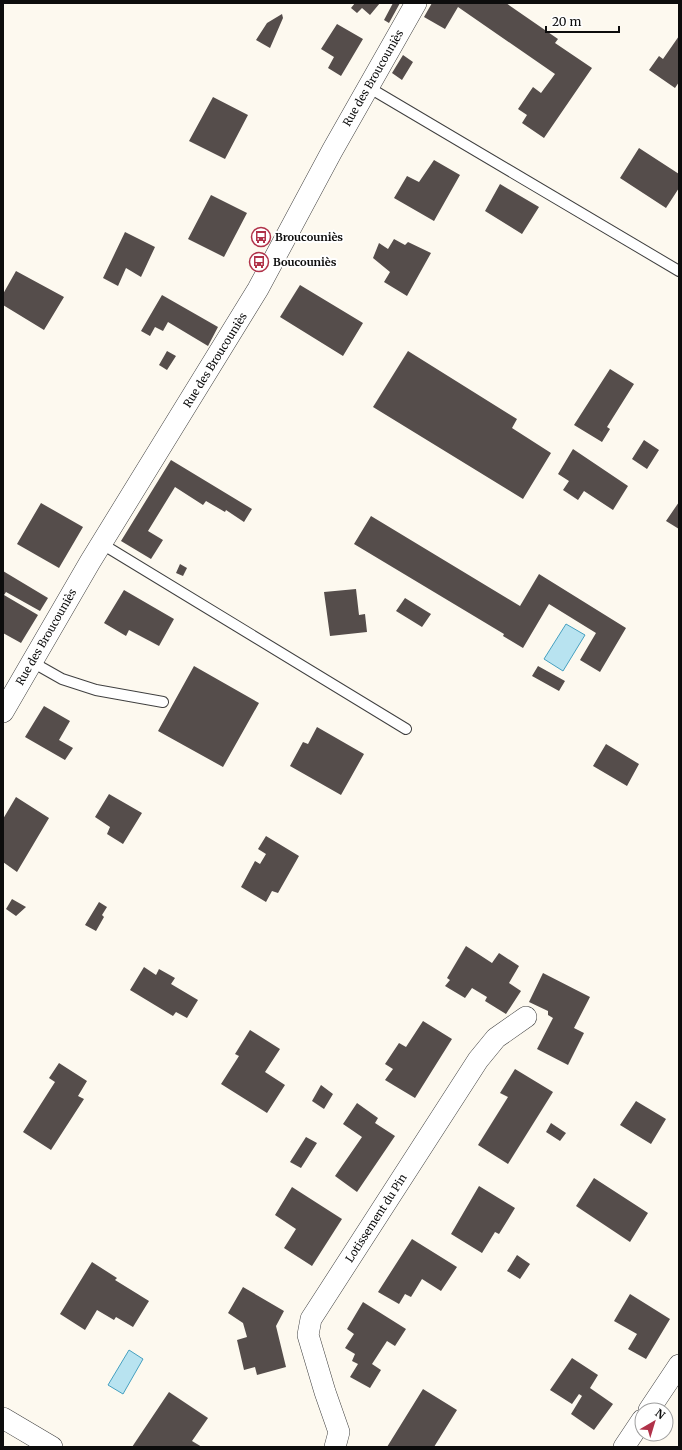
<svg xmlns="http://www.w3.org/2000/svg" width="682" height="1450" viewBox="0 0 682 1450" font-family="Merriweather,serif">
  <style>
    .water { fill: #b8e3f0; stroke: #46a0c0 }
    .building { fill: #554d4b }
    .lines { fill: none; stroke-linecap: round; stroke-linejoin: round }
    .service-casing { stroke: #404040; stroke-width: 12 }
    .minor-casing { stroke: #404040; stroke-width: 22 }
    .service { stroke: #fff; stroke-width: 10 }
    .minor { stroke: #fff; stroke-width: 21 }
    .labels { text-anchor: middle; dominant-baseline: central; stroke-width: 4; stroke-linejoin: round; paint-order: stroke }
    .street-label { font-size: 11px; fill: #0d0d0d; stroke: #fff }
    .poi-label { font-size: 11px; font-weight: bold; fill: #0d0d0d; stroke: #fff; text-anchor: start }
  </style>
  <rect width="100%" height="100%" fill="#fdf9ef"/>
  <!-- water -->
  <path class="water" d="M566,624L585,635L563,671L544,659Z
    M129,1350L143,1359L123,1394L108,1385Z"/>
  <!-- building -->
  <path class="building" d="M355,3H380L370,15L362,8L357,13L351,8Z
    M393,3H400L389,23L384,20Z
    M432,3H506L558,39L555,43L592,68L544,138L522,123L527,115L518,109L533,87L541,93L555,74L458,7L445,29L424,17Z
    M282,14L283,18L270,48L256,40L267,23Z
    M337,24L363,39L341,76L328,68L334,57L321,49Z
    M679,36V82L675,88L649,70L659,56L663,59Z
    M403,55L413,62L402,80L392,73Z
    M213,97L248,115L225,159L189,141Z
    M639,148L679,174V188L666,208L620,178Z
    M434,160L460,175L434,221L394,198L407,176L419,182Z
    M500,184L539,207L522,234L485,211Z
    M211,195L247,213L224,257L188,239Z
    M125,232L155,247L141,277L126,268L118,286L103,278Z
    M394,239L405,245L408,242L431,253L407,296L384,282L390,272L373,258L379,243L388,249Z
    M16,271L64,297L44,330L3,305V294Z
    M300,285L363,323L343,356L280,317Z
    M162,295L218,327L208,346L168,322L163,331L155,327L150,336L141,331Z
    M167,351L176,356L167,370L159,365Z
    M408,351L517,419L512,428L551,453L523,499L373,407Z
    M610,369L634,384L607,427L610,429L602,442L574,425Z
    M644,440L659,450L647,469L632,459Z
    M573,449L628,486L613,510L584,491L578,500L563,490L569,481L558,474Z
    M171,460L252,509L244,522L226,510L225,512L206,501L203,505L175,487L148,531L163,540L151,559L121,541Z
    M679,502V529L666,521Z
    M41,503L83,527L59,568L17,544Z
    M371,516L520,606L539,574L626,628L600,672L580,660L596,633L549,604L523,648L503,636L504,634L354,544Z
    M180,564L187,568L183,576L176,573Z
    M3,571L48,598L40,611L6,592L4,595L38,615L21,643L3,633Z
    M356,589L359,615L365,614L367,632L330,636L324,592Z
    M124,590L174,619L159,646L129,630L126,636L104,623Z
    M405,598L431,614L422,627L396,611Z
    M194,666L259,703L223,767L158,731Z
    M538,666L565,681L559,691L532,676Z
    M44,706L70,721L59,740L73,748L65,760L25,737Z
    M317,727L364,754L341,795L290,766L303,742L308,744Z
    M606,744L639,764L627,786L593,766Z
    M109,794L142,813L123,844L107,834L110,827L95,817Z
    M16,797L49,818L17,872L3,862V819Z
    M266,836L299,856L278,893L272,891L266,902L241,887L255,861L260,864L266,854L258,849Z
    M12,899L26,907L16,916L6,909Z
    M99,902L107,907L102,915L104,917L96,931L85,925Z
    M466,946L492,963L499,953L519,966L509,983L521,991L506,1014L485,1001L487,997L472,988L465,998L445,986L450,980L447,978Z
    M144,967L156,975L159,969L175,978L171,984L198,1000L187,1018L176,1012L173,1016L130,990Z
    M543,973L590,997L574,1028L584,1033L568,1065L537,1049L553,1018L548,1015V1011L529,1002Z
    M423,1021L452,1039L415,1098L385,1080L393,1069L385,1064L399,1043L406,1047Z
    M250,1030L280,1049L265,1072L285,1085L267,1113L221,1084L239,1056L235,1054Z
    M59,1063L87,1081L78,1096L84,1099L51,1150L23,1132L55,1082L49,1078Z
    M515,1069L553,1092L508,1164L478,1145L508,1097L500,1093Z
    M321,1085L333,1094L324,1109L312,1101Z
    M636,1101L666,1119L651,1144L620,1125Z
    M357,1103L378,1118L375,1123L395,1136L357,1192L335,1176L362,1137L343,1124Z
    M551,1123L566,1133L560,1141L546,1132Z
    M306,1137L317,1143L301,1168L290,1162Z
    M594,1178L648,1213L630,1242L576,1206Z
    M479,1186L515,1208L499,1234L495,1232L482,1253L451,1234Z
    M292,1187L342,1219L312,1266L284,1248L296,1229L275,1215Z
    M412,1239L457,1267L441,1291L422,1279L411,1297L405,1294L399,1304L378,1292Z
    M517,1255L530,1264L520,1279L507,1271Z
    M92,1262L117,1278L115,1280L149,1301L133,1327L116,1317L114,1320L97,1310L85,1330L60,1314Z
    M243,1287L284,1311L276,1326L286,1367L257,1375L255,1367L244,1370L237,1340L247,1337L243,1323L228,1313Z
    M630,1294L670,1319L646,1359L628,1349L637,1334L614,1321Z
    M363,1302L406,1329L395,1346L387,1341L372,1364L381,1370L370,1388L350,1377L358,1364L352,1361L355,1354L345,1348L354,1334L347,1329Z
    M572,1358L598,1375L590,1388L613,1404L594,1430L571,1414L582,1396L579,1394L572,1404L550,1390Z
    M423,1389L457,1410L434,1447H387Z
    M169,1392L208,1418L192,1441L202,1447H132Z"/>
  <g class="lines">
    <!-- service casing -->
    <g class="service-casing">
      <path id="service" d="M368,87L679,271
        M102,544L406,729
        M32,662L62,679L96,690L163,702"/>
    </g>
    <!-- minor casing -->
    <g class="minor-casing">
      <path id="minor" d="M3,712L90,562L258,289L332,151L416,3
        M649,1410L679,1365
        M3,1418L52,1447
        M335,1447L339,1432L325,1392L308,1335L311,1319L478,1060L496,1038L526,1017
        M624,1447L642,1420"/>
    </g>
    <!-- service -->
    <use href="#service" class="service"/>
    <!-- minor -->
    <use href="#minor" class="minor"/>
  </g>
  <!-- icons -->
  <defs>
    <g id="bus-ring" transform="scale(1)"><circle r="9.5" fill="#fff" stroke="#b03249" stroke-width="1.5"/><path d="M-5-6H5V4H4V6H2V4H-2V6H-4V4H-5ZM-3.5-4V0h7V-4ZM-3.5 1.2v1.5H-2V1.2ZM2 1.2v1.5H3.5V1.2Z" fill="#b03249"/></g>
  </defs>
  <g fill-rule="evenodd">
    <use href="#bus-ring" x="261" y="237"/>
    <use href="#bus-ring" x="259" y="262"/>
  </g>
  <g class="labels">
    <!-- street labels -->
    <g class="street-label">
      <text transform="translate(373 78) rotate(-60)">Rue des Broucouniès</text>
      <text transform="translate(215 360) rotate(-58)">Rue des Broucouniès</text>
      <text transform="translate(46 637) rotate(-60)">Rue des Broucouniès</text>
      <text transform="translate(376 1218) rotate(-57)">Lotissement du Pin</text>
    </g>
    <!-- poi labels -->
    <g class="poi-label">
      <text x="275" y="237">Broucouniès</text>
      <text x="273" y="262">Boucouniès</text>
    </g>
  </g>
  <!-- border -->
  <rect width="682" height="1450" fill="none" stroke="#0d0d0d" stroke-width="8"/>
  <!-- north arrow -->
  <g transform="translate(654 1422) rotate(38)"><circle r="19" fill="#ffffff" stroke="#9e9e9e"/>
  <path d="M0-3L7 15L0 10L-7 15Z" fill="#b03249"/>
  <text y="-6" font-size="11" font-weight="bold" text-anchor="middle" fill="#0d0d0d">N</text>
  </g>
  <!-- scale -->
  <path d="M546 26v6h73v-6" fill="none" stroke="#0d0d0d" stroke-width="2"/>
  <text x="552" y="26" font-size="12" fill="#0d0d0d" stroke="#ffffff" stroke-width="3" paint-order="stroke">20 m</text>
</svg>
